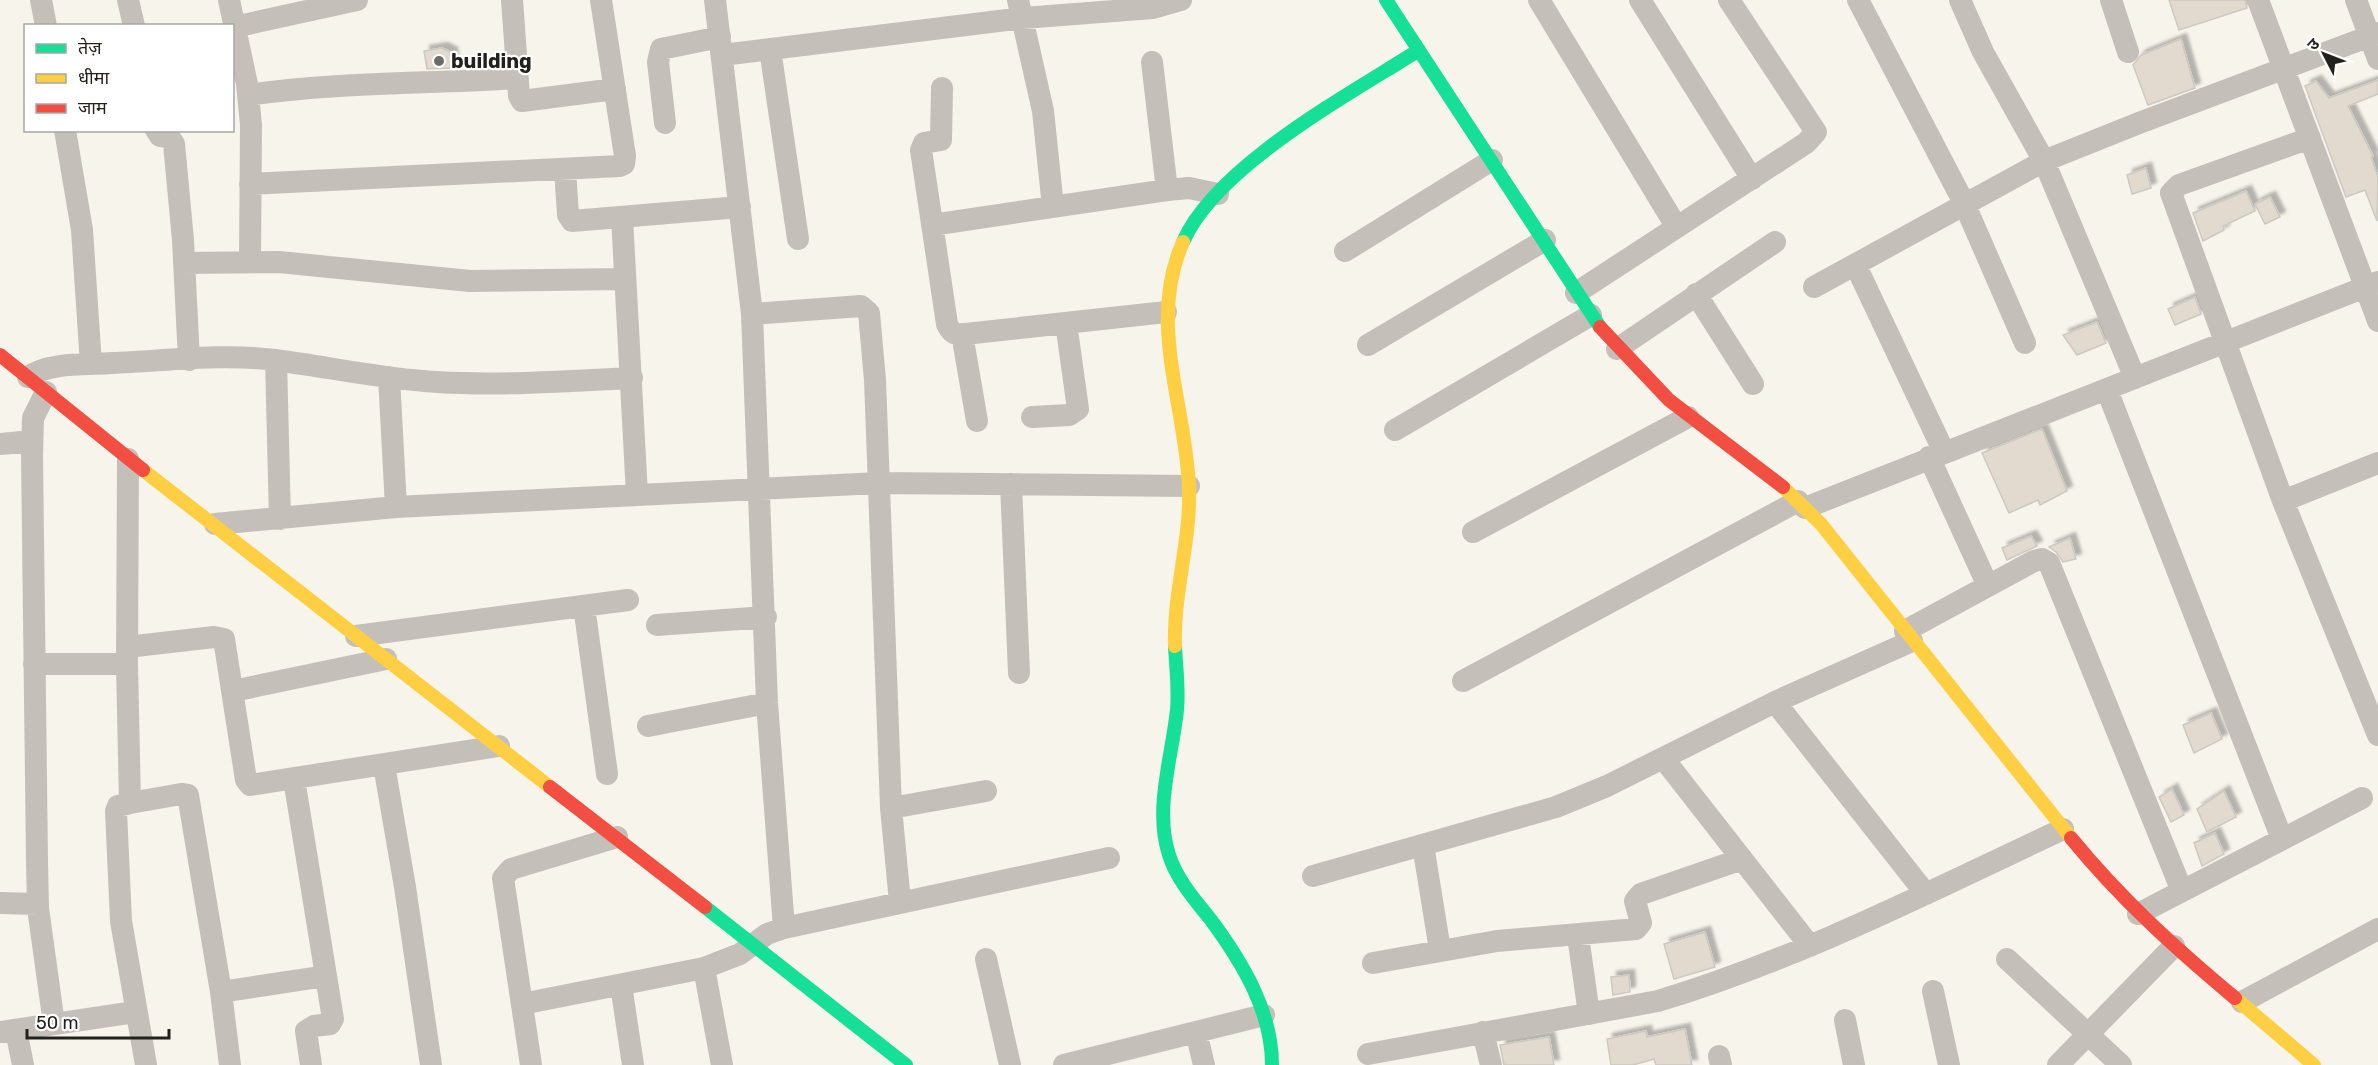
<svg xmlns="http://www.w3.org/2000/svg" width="2378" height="1065" viewBox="0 0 2378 1065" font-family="Rubik,'Noto Sans Devanagari',sans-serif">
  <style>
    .building { fill: #e2dacf; stroke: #ccc9c3; stroke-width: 1.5; filter: url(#shadow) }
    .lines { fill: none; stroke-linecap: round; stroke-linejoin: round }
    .street { stroke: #c5bfba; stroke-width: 22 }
    .fast { stroke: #16e098; stroke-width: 14 }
    .slow { stroke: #ffcf43; stroke-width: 14 }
    .jam { stroke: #f24e42; stroke-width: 14 }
    .poi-dot { fill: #6d6b65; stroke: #fff; stroke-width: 2 }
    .labels { text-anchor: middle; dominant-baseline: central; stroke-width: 4.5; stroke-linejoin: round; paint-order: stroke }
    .poi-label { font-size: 20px; font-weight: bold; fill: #23211c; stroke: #fff; text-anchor: start }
  </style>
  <defs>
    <filter id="shadow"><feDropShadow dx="5.5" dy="-5.5" stdDeviation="1.5" flood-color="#0004"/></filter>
  </defs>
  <rect width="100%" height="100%" fill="#f7f4ec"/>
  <!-- building -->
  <path class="building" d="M2169,0H2245L2247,8L2179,30Z
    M2181,39L2195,88L2148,105L2133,65L2141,55Z
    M442,48L452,53L453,68L427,69L424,51Z
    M2378,80V94L2348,106L2373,156L2371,157L2378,177L2377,221L2365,190L2346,197L2305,86L2316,81L2329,98Z
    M2146,168L2151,188L2132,194L2127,175Z
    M2246,191L2255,211L2223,226L2224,230L2203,241L2193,213Z
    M2270,197L2280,217L2265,224L2255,204Z
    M2195,297L2201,314L2175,325L2168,309Z
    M2097,322L2106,343L2077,355L2063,335Z
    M2042,429L2067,491L2040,505L2038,500L2009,513L1982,453Z
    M2031,536L2037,546L2007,560L2002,548Z
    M2070,538L2076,559L2063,562L2056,552L2049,547Z
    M2211,713L2222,739L2194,753L2183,725Z
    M2172,789L2184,815L2171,822L2159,797Z
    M2224,791L2236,817L2207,832L2197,809Z
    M2215,833L2224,854L2202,866L2194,843Z
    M1705,932L1715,967L1674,979L1664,944Z
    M1629,975L1630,992L1613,995L1611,977Z
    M1685,1029L1692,1065H1656L1654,1059L1633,1065H1611L1607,1039L1646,1031L1647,1037Z
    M1549,1037L1554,1065H1504L1500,1045Z"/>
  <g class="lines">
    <!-- street -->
    <path class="street" d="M41,0L46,26
      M128,0L134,26
      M229,0L247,84L251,125L250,261
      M512,0L519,96L522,101L615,89
      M715,0L752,314L767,703L784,928
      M1018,0L1043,111L1053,207
      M1539,0L1676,226
      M1640,0L1752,179
      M1858,0L1964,203L2025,343
      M1960,0L1983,52L2044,161L2135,378
      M2111,0L2128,52
      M2258,0L2378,321
      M2356,0L2378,59
      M234,27L357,0
      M770,49L798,239
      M722,55L1023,18L1153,8L1181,0
      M1152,62L1167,190
      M942,88L941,140L924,143L921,150L947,324C951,333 955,335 965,334L1166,312
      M248,95C337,82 427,84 517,78
      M665,123L658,62L661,49L720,37
      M65,130L82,230L91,364
      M156,130L160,136L169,137L174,144L183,240L189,360
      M2310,138L2179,185L2171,193L2283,501L2378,735
      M565,169L568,215L572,221L740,207
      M250,184L620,166L624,164L625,156L601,0
      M622,217L637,495
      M932,225L1167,190L1189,188L1218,194
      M1345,251L1492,160
      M184,263L279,262L470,281L624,279
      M1856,266L1944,452
      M1814,287L2044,161L2139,123L2378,33
      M1576,293L1806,143L1816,132L1729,0
      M1696,294L1753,384
      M752,314L861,306L869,313L875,380L891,808L900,902
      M962,334L977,421
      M1368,345L1545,240
      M1617,349L1775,242
      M276,360L280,519
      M28,377C49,362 86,365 112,363C165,361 222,353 275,360C329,367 382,379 437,382C502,386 567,381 632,378
      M389,377L396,507
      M2107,390L2282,839
      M46,392L33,418L32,456L37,860L38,908L54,1024
      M1032,417L1069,415L1078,409L1066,323
      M1395,430L1591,315
      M0,444L32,441
      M1929,457L1988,586
      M128,459L127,664L130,803L118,806L116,811L121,921L146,1065
      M1011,484L1019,673
      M2283,501L2378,463
      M1805,508L2378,282
      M215,524L396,507L878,483L1189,486
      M1473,532L1688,417
      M584,606L607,774
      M657,625L766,617
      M1905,631L2034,561L2042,559L2049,563L2182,891
      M356,636L628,600
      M127,647L214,637L224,639L246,780L250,785L499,746
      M34,664H127
      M1463,681L1798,501
      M233,691L386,659
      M1775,702L1926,894
      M648,726L767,703
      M1663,758L1810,946
      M384,765L405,887L431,1065
      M294,779L333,1019L330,1024L314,1026L306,1031L311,1065
      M130,803L181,794L188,795L221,992L326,976
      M891,808L986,791
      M1423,845L1440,950
      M1313,876L1556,807L1607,786L1775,702L1912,641
      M0,903L38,904
      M2138,914L2362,798
      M1578,936L1589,1014
      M986,959L1010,1065
      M2007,959L2121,1065
      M1373,963L1497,941L1636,929L1641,923L1635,901L1641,894L1742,859
      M704,968L722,1065
      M621,985L633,1065
      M1933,991L1949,1065
      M221,992L230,1065
      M2242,1002L2378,929
      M522,1004L704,968L740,954L767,934L784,928L1109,858
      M1845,1020L1854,1065
      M16,1030L23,1065
      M0,1032L135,1012
      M1196,1032L1204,1065
      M1483,1032L1491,1065
      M1368,1054L1658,1001C1798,959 1931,891 2063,829
      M1719,1056L1721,1065
      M531,1065L503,878L511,869L617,837
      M1064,1065L1264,1015
      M2058,1065L2174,946"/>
    <!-- fast -->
    <path class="fast" d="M1386,0L1600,327
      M1183,242C1216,166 1350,94 1419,50
      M1175,646C1176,667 1179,689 1177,710C1172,757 1154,809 1169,855C1177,880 1195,900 1211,920C1242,962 1272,1011 1272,1065
      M705,907L906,1065"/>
    <!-- slow -->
    <path class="slow" d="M143,470L550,787
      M1783,487L1821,524L2071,838
      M1175,646C1173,593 1191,541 1189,488C1186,404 1147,323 1183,242
      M2235,998L2314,1065"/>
    <!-- jam -->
    <path class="jam" d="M1600,327L1669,400L1783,487
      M0,355L143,470
      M550,787L705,907
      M2071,838C2120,898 2175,948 2235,998"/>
  </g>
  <!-- markers -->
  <circle class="poi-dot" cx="439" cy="61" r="6"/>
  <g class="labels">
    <!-- poi labels -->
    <g class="poi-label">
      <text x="451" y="61">building</text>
    </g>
  </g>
  <!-- legend -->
  <rect x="24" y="24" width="210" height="108" fill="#ffffff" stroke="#a7a6a4" stroke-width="1.5"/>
  <rect x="36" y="44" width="30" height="9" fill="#16e098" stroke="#a7a6a4" stroke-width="1.5"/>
  <text x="78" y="54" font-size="18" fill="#23211c">तेज़</text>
  <rect x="36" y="74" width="30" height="9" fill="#ffcf43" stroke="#a7a6a4" stroke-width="1.5"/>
  <text x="78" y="84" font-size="18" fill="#23211c">धीमा</text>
  <rect x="36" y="104" width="30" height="9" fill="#f24e42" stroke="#a7a6a4" stroke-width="1.5"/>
  <text x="78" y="114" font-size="18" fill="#23211c">जाम</text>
  <!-- north arrow -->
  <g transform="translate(2324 54) rotate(312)" stroke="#ffffff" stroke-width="4.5" paint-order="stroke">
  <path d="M0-4.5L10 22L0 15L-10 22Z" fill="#23211c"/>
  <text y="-9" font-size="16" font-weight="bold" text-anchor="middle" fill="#23211c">उ</text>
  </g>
  <!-- scale -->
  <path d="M27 1029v9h142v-9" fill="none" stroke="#23211c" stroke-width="3"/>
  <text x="36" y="1029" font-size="18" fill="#23211c" stroke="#ffffff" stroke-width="4.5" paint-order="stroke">50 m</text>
</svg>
